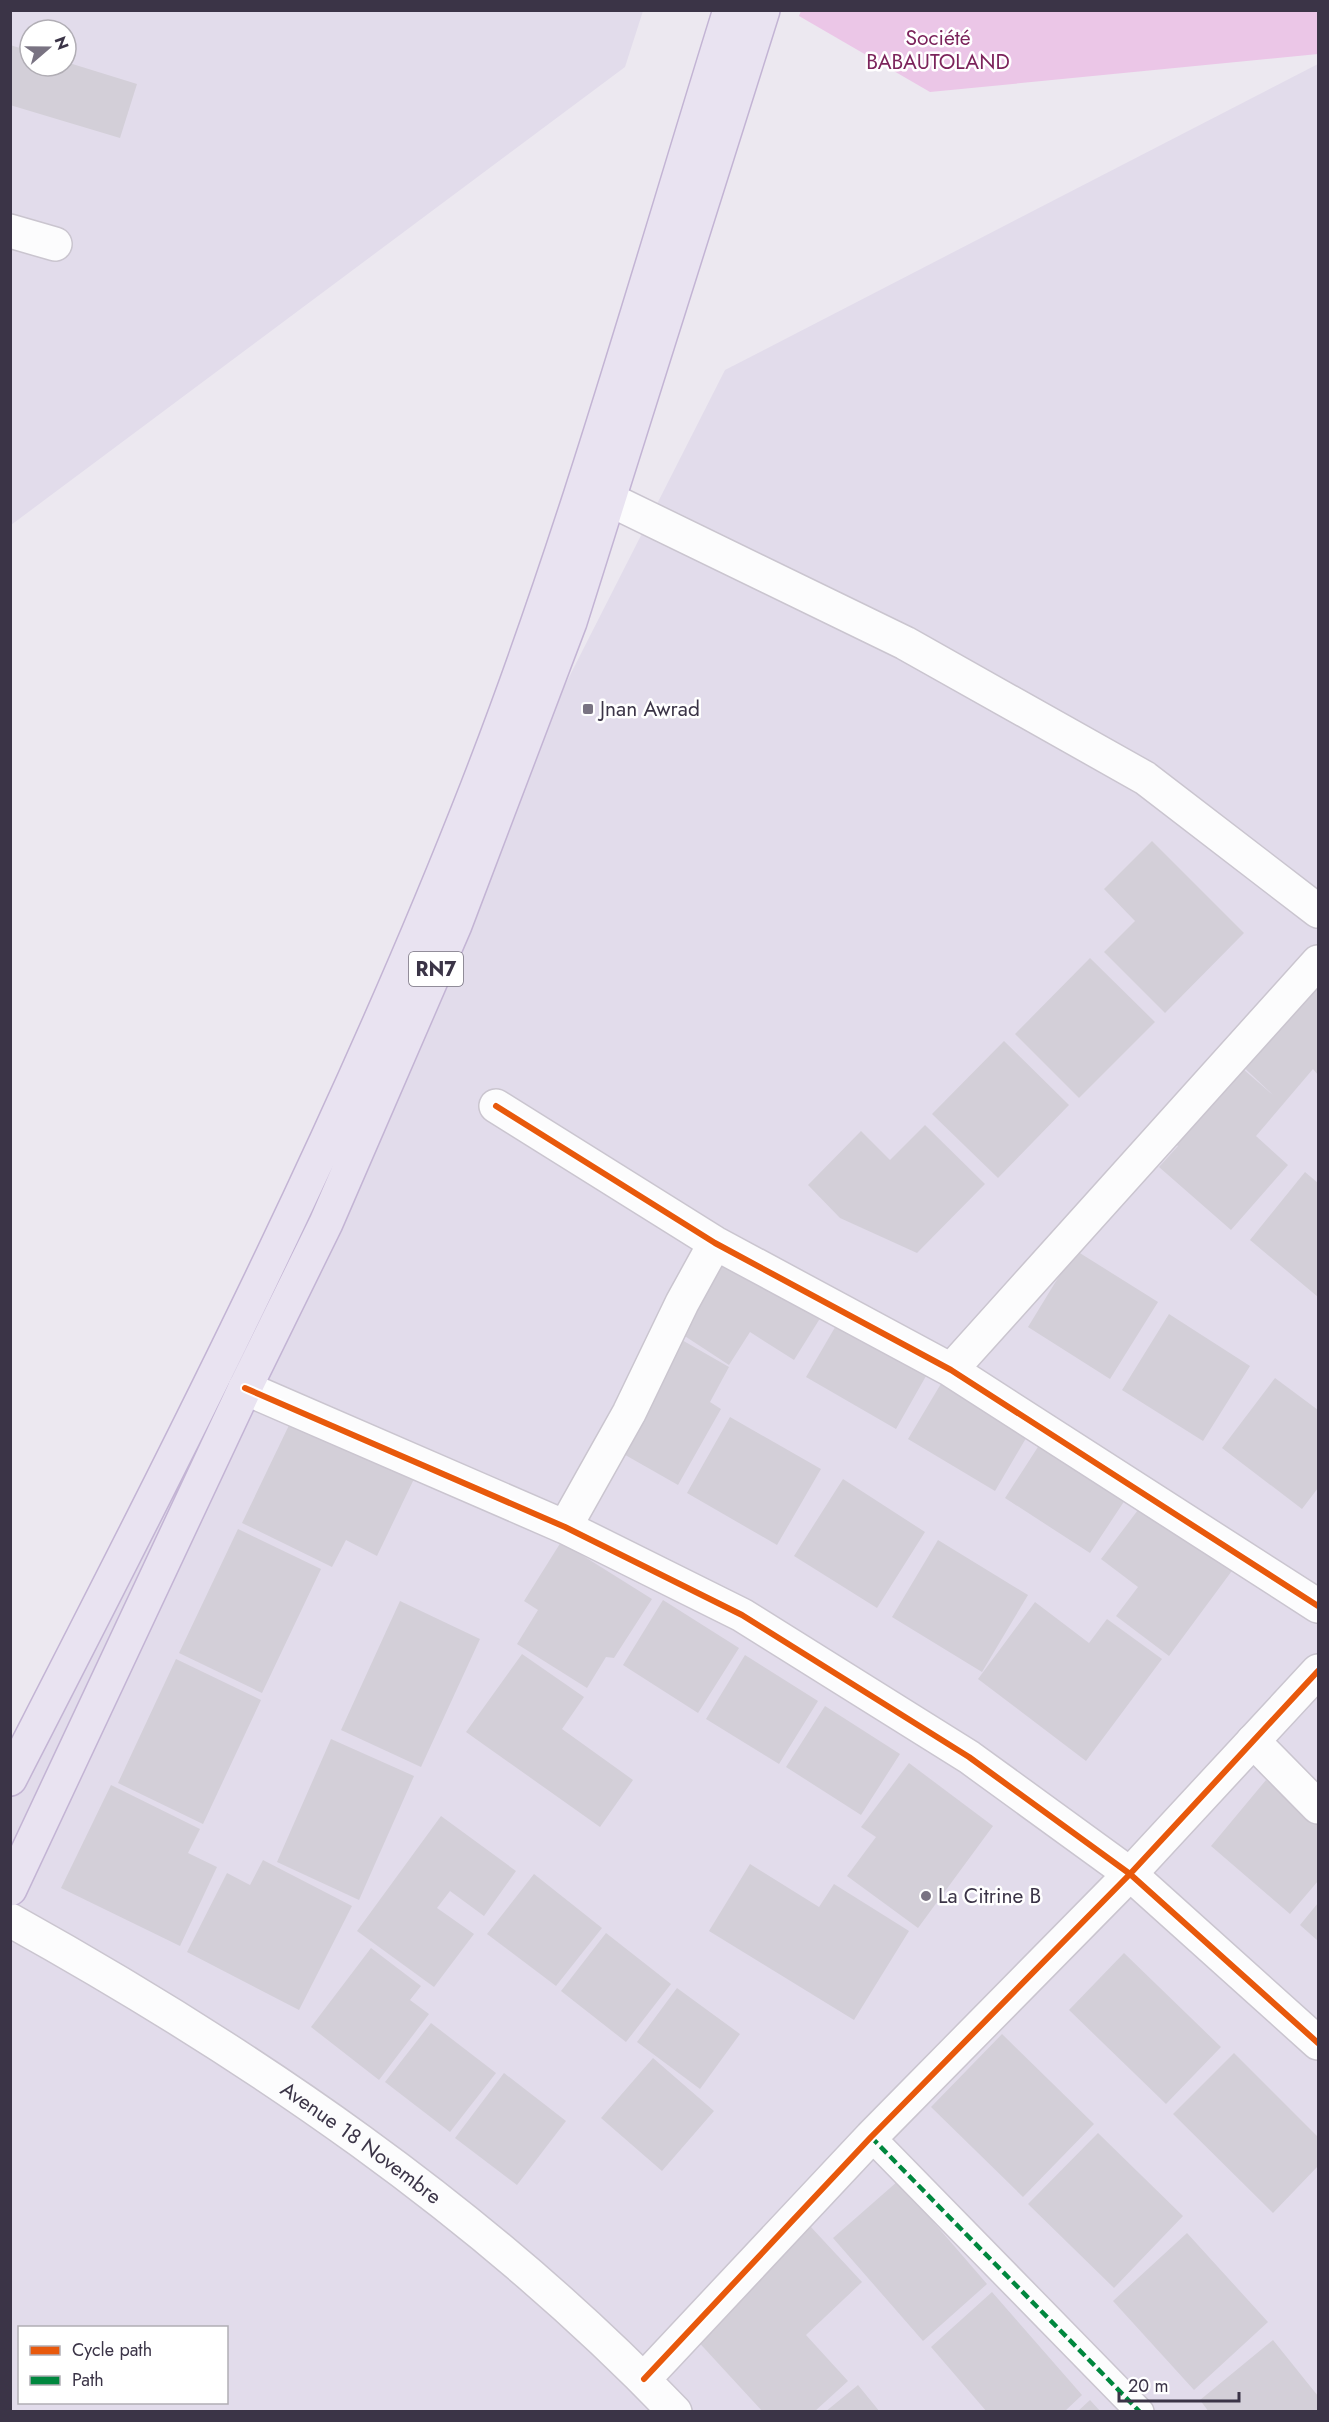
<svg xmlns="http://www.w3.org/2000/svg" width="1329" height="2422" viewBox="0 0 1329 2422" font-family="Jost,sans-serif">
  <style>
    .residential { fill: #e2dceb; fill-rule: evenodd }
    .green { fill: #ebc6e7 }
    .building { fill: #d3cfd8 }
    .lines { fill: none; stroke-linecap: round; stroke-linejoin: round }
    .pedestrian-casing { stroke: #cac5cf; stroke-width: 30 }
    .minor-casing { stroke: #cac5cf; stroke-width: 36 }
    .tertiary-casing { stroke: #cac5cf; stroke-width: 36 }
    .primary-casing { stroke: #c3b4d4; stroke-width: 36 }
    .pedestrian { stroke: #fcfcfd; stroke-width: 27 }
    .minor { stroke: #fcfcfd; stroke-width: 33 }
    .tertiary { stroke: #fcfcfd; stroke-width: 33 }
    .primary { stroke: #e9e3f1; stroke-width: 33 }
    .quiet { stroke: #00873e; stroke-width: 4.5; stroke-dasharray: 9 4.5; stroke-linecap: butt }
    .cycleway-casing { stroke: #fff; stroke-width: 10 }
    .cycleway { stroke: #e8590c; stroke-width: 6 }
    .poi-dot { fill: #797382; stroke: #fff; stroke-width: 2 }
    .labels { text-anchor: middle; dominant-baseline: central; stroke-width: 5; stroke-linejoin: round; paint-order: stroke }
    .shield { fill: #fff; stroke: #76717e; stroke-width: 1.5 }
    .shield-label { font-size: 20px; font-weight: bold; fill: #3b3447 }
    .park-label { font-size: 21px; fill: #7c245c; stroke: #fff }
    .poi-label { font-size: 21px; fill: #3b3447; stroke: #fff; text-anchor: start }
    .street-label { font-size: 21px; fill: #3b3447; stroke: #fff }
  </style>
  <rect width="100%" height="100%" fill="#ece8f0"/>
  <!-- residential -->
  <path class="residential" d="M11,11H643L625,67L11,525ZM30,30H66V66H30Z
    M1318,64V2411H11L10,1778L725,370ZM20,2328H226V2402H20Z"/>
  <!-- green -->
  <path class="green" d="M801,11H1318V54L930,92L799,16Z"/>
  <!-- building -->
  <path class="building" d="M10,45L30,51V66H66V62L137,84L120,138L10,105Z
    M1152,841L1244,933L1165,1013L1104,952L1135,921L1104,889Z
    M1090,958L1155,1022L1079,1098L1015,1034Z
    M1318,970V1075L1313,1069L1256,1136L1288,1165L1231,1230L1159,1167L1178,1146L1168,1137L1235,1062L1273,1095L1235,1059Z
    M1004,1041L1069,1105L998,1178L932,1114Z
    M925,1125L985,1184L917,1253L840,1218L808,1185L861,1131L890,1160Z
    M1305,1172L1318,1183V1297L1250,1240Z
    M725,1248L824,1312L794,1360L750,1332L729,1365L674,1329Z
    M1075,1250L1158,1302L1110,1379L1028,1327Z
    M1169,1314L1250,1366L1203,1441L1122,1390Z
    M841,1317L930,1369L896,1429L806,1377Z
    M675,1336L729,1367L710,1402L721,1409L678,1485L613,1448Z
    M945,1377L1032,1428L995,1491L908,1439Z
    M1275,1378L1318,1410V1488L1302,1509L1222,1448Z
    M730,1417L821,1469L777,1545L687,1493Z
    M292,1419L414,1479L377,1556L346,1540L332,1567L242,1523Z
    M1045,1436L1131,1491L1090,1553L1005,1498Z
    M843,1479L925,1532L877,1608L794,1556Z
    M1144,1502L1234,1568L1169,1656L1116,1616L1138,1587L1101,1559Z
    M238,1529L321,1569L262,1693L179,1653Z
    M938,1540L1028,1595L982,1672L892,1617Z
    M561,1542L652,1599L614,1658L606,1657L587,1688L517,1644L538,1610L524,1601Z
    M663,1600L739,1648L698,1713L623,1665Z
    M400,1601L480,1639L421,1767L341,1730Z
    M1035,1602L1089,1643L1107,1619L1162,1659L1086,1761L978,1679Z
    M522,1654L584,1697L562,1729L633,1780L600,1827L466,1732Z
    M745,1655L818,1701L779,1764L706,1719Z
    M176,1659L261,1700L203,1824L118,1783Z
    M825,1706L900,1754L861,1815L786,1767Z
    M331,1739L414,1776L359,1900L277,1862Z
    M909,1763L993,1826L918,1928L847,1876L876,1837L861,1827Z
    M1266,1780L1318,1825V1881L1290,1914L1211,1846Z
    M111,1785L200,1829L188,1853L217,1867L180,1946L61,1888Z
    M441,1816L516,1871L484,1916L450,1891L437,1908L474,1934L434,1987L357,1931Z
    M263,1860L352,1906L299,2010L187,1952L227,1873L250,1885Z
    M750,1864L819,1907L834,1884L909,1931L854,2020L709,1931Z
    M534,1874L602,1928L556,1986L487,1934Z
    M1318,1903V1941L1300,1925Z
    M606,1933L671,1984L626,2042L561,1991Z
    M371,1948L421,1986L410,2000L429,2014L379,2080L311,2027Z
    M1124,1953L1221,2047L1166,2104L1069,2010Z
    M677,1988L740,2034L700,2089L637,2042Z
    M431,2023L496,2073L450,2132L385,2082Z
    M1002,2034L1094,2124L1023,2197L931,2107Z
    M1234,2053L1318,2137V2166L1273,2213L1173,2114Z
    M653,2058L714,2111L662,2171L601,2118Z
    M504,2073L566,2121L517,2185L455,2138Z
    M1098,2133L1183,2216L1114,2288L1028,2204Z
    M898,2181L987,2284L923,2341L833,2238Z
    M810,2226L862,2282L806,2335L848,2381L814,2412H763L693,2336Z
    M1187,2233L1268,2322L1194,2390L1113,2301Z
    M992,2292L1082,2395L1064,2412H987L931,2347Z
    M1273,2340L1318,2396V2412H1209L1200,2400Z
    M858,2385L880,2412H825Z
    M1090,2400L1101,2412H1077Z"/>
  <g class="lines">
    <!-- pedestrian casing -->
    <g class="pedestrian-casing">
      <path id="pedestrian" d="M871,2137L1140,2412"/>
    </g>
    <!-- minor casing -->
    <g class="minor-casing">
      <path id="minor" d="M10,231L55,244
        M584,487L905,643L1145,778L1318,911
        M496,1106L715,1243L951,1370L1318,1606
        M951,1370L1318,962
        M245,1388L565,1527L742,1615L969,1757L1130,1874L1318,2043
        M565,1527L629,1413L682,1303L715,1243
        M1253,1741L1318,1807"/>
    </g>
    <!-- tertiary casing -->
    <g class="tertiary-casing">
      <g id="tertiary">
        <path id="s1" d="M10,1920C251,2054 483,2212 675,2412"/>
        <path d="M644,2379L871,2137L1130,1874L1318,1671"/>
      </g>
    </g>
    <!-- primary casing -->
    <g class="primary-casing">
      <path id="primary" d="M10,1779C177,1453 344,1129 477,788C576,534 649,270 730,10
        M10,1889L245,1388L326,1223L455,925L570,622L763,10"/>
    </g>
    <!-- pedestrian -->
    <use href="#pedestrian" class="pedestrian"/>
    <!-- minor -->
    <use href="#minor" class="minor"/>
    <!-- tertiary -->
    <use href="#tertiary" class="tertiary"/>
    <!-- primary -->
    <use href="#primary" class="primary"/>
    <!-- quiet -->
    <path class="quiet" d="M871,2137L1140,2412"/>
    <!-- cycleway casing -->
    <g class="cycleway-casing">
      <path id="cycleway" d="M496,1106L715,1243L951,1370L1318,1606
        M245,1388L565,1527L742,1615L969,1757L1130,1874L1318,2043
        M644,2379L871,2137L1130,1874L1318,1671"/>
    </g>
    <!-- cycleway -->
    <use href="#cycleway" class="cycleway"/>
  </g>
  <!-- markers -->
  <g class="poi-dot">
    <rect x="582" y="703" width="12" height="12" rx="3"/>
    <circle cx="926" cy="1896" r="6"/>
  </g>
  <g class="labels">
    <!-- shield labels -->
    <rect class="shield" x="409" y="952" width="54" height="34" rx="4.5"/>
    <g class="shield-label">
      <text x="436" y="969">RN7</text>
    </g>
    <!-- park labels -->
    <g class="park-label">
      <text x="938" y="38">Société<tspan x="938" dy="24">BABAUTOLAND</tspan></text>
    </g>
    <!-- poi labels -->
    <g class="poi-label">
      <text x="600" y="709">Jnan Awrad</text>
      <text x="938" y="1896">La Citrine B</text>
    </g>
    <!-- street labels -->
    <g class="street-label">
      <text stroke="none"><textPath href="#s1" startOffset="416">Avenue 18 Novembre</textPath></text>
    </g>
  </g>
  <!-- border -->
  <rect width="1329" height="2422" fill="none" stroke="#3b3447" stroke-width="24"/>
  <!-- legend -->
  <rect x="18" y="2326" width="210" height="78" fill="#ffffff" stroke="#b1aeb5" stroke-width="1.5"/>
  <rect x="30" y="2346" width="30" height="9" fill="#e8590c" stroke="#b1aeb5" stroke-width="1.5"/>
  <text x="72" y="2356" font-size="18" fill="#3b3447">Cycle path</text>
  <rect x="30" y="2376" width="30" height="9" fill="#00873e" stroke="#b1aeb5" stroke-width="1.5"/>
  <text x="72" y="2386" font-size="18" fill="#3b3447">Path</text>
  <!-- north arrow -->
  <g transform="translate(48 48) rotate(70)"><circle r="28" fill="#ffffff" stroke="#b1aeb5" stroke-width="1.5"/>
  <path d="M0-4.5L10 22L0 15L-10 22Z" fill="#797382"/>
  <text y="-9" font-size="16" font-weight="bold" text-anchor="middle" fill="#3b3447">N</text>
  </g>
  <!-- scale -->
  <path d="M1119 2392v9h120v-9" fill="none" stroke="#3b3447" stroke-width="3"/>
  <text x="1128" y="2392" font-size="18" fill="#3b3447" stroke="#ffffff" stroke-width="4.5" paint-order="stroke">20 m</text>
</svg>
